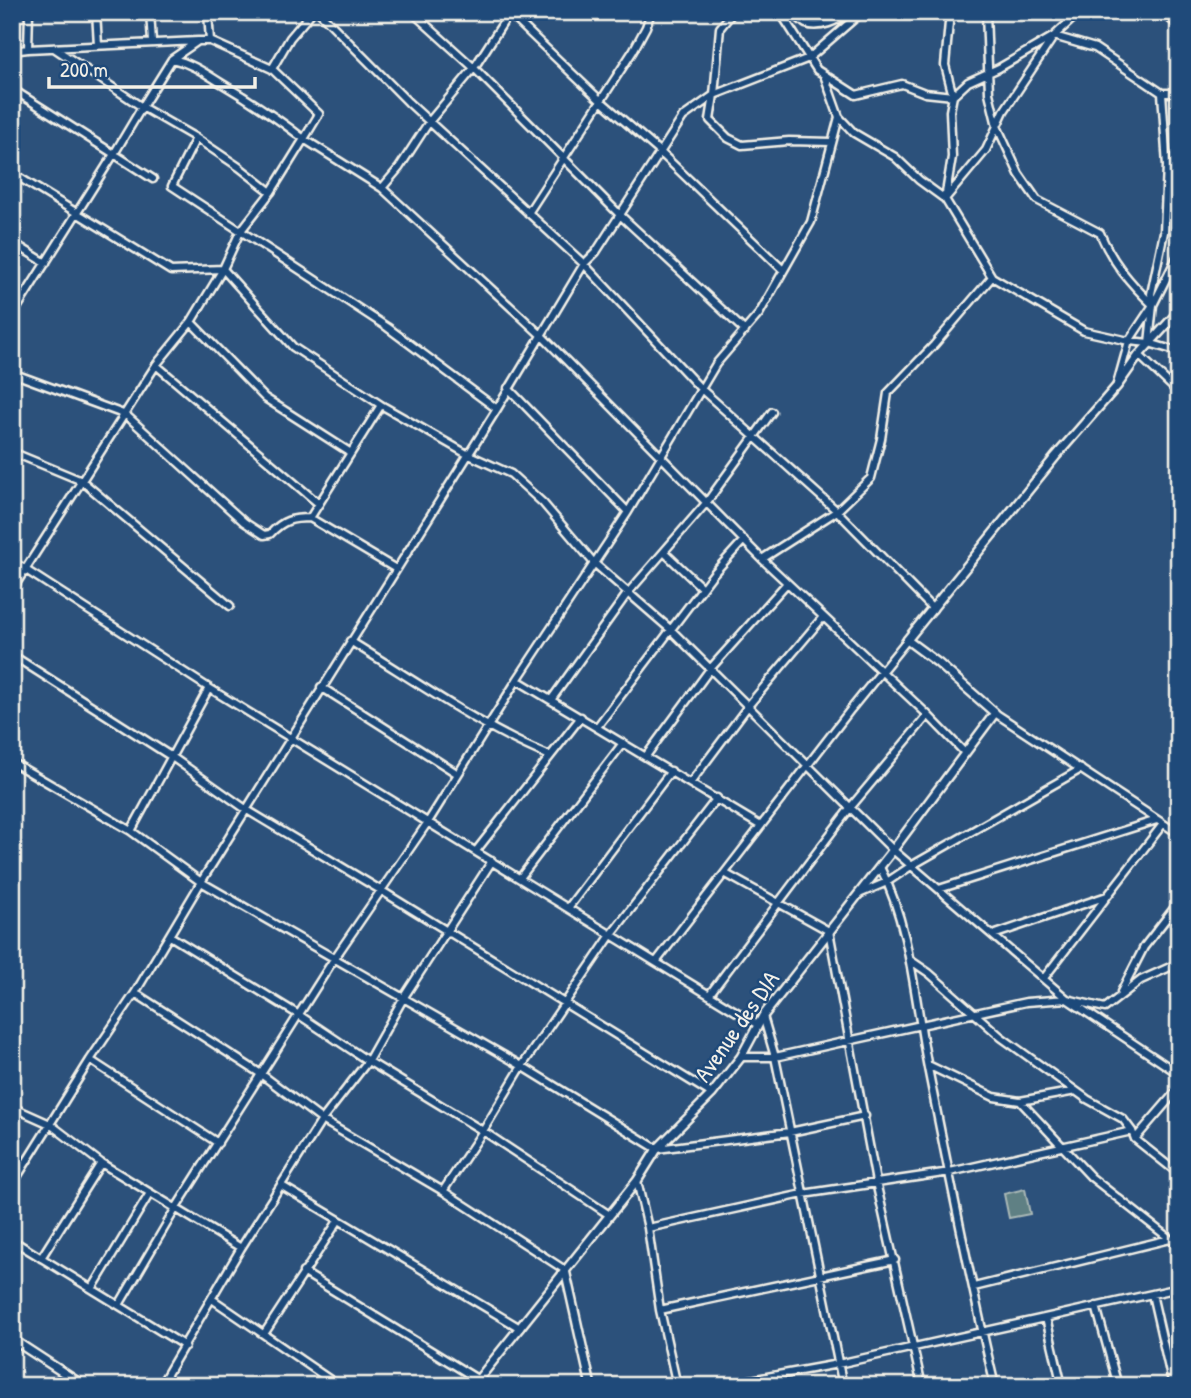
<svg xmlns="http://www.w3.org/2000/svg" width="1191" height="1398" viewBox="0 0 1191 1398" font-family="'Patrick Hand',sans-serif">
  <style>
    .park { fill: #5f8084; stroke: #aab8b6; stroke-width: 2 }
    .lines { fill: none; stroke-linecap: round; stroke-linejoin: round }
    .minor-casing { stroke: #f4f1e8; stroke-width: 11 }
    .tertiary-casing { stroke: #f4f1e8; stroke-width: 12 }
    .minor { stroke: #1f4a7a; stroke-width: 6 }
    .tertiary { stroke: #1f4a7a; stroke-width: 7 }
    .labels { text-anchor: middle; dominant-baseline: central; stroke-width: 5; stroke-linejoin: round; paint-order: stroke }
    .street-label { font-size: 24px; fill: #f4f1e8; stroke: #1f4a7a }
  </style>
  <rect width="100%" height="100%" fill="#2c517b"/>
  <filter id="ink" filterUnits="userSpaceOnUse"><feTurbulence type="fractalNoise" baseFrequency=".0143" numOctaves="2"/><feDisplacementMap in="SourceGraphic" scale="14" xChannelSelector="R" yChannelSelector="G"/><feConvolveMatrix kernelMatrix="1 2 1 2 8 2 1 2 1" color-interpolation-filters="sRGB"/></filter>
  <g filter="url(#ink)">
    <!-- park -->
    <path class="park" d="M1025,1189L1030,1214L1009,1218L1004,1194Z"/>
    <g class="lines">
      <!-- minor casing -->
      <g class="minor-casing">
        <path id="minor" d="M96,12L98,45
          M150,12L152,42
          M208,12L210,41
          M312,12L290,38L272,69L319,114L304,139C277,118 250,100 221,83C205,73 191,63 172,59L142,107L196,138L172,186L387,327L497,409
          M319,12L408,102L584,264L700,388L837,511L933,609
          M412,12L474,68L620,215L745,331
          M733,12L720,28L714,95L809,58L862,12
          M780,12L817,70L856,95L902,84L925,93L953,96L968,82L999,68L1054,36L1095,48L1162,93
          M793,12C797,16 802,22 806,24C820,29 838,21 848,12
          M950,12L945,65L953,96L950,111L952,157L945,199L986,150L1004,111L1054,36L1080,12
          M986,12L989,93L997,126L1019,174L1037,200L1100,233C1112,262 1130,283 1153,305
          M1160,12L1179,25
          M509,13L601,101L660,152L783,270
          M54,48L142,107L114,154L153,179
          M28,49L198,41
          M12,51L28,49L29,12
          M172,59L198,41H210L272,69
          M824,75L839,117L854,133L895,157L919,180L945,199L992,277L1084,331L1129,341L1149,343L1179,352
          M12,89L114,154L12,316
          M196,138L239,167L271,192
          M12,173L171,271L223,269L293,347L381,405L467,454L511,474L543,503L594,563L670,629L893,850L1067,999L1179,1074
          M382,188L541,335L762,559L928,715L965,753
          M528,213L633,51L646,27L651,12
          M12,242L46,263
          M191,322L265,398L351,453
          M1149,343L1153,305L1151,294L1164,232L1167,166L1162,93H1179
          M1139,355L1179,393
          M156,365L319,504
          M12,373L126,415L244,522L264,535L270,534C283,520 292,518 310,518
          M1117,384L1129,341L1153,305L1179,253
          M508,388L628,512
          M381,405L310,518L396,569
          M12,452L82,481L230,606
          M665,553L702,588
          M762,559L837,511L871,478L881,439L888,393L934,345L992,277
          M12,561L209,688L758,1025
          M12,590L156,365L191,322L223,269L240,232L271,192L304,139L382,188L399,168L429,122L474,68L510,12
          M350,641C414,680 481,728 550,756
          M12,655L172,757L247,810L382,891L712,1094
          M517,680L761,826
          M321,687L458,774
          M551,700L627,594L707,502L772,412
          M995,713L1179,834
          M597,727L713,574L744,540
          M646,756L710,669L787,583
          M12,762L131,831L201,882L522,1066L657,1149L790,1132L865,1116
          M691,782L748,706L823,617
          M131,831L209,688
          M476,851L581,717
          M880,867C911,928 915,1002 928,1068C949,1174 970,1281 995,1386
          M726,874L829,931L876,1182L922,1386
          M520,878L623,743
          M939,889L1157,820
          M859,894L887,882L911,866L1081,769
          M568,908L671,771
          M993,935L1107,896
          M170,936L299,1015L368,1061L483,1131L608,1214
          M910,960L929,973L1001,1037L1087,1099L1123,1119L1132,1131
          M656,962L851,709L907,640
          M1044,978L1163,824
          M1121,992L1144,947L1179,902
          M135,993L261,1074L322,1120L443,1191L565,1270
          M709,995L850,808L928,715
          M741,1057H775L763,1016
          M90,1060L218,1143
          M928,1065L994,1097L1020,1101L1091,1177L1179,1246
          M1020,1101L1076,1091
          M12,1107L50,1124L101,1163L241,1248
          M1135,1139L1179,1088
          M637,1181L648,1228L660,1310L677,1386
          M12,1185L90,1060L135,993L201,882L497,409L584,264L596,252L683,117L714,95L710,120L728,138L742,145L789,141L832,142
          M282,1186L520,1328
          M443,1191L483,1131L522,1066L611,935L717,798
          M648,1228L803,1194L950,1172L1132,1131L1135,1139L1179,1174
          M12,1240L185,1346
          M41,1258L101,1163
          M303,1272L477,1379L478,1386
          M974,1287L1170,1239
          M92,1289L150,1193
          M1152,1294L1173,1386
          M212,1299L339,1386
          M119,1305L176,1208L334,959L428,822L517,680L628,512L716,364L759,314L811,222L839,117
          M1096,1306L1118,1386
          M660,1310L895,1260
          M1046,1318L1062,1386
          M264,1334L338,1221
          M160,1386L241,1248L322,1120L368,1061L404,997L492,861
          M718,1386L838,1364L1179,1288
          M843,1386L775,1057L1026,1002L1067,999L1105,1008L1141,980L1179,963"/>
      </g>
      <!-- tertiary casing -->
      <g class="tertiary-casing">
        <path id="tertiary" d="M565,1270L591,1386
          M12,1339L84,1386
          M473,1386L637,1181L657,1149L712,1094L741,1057L763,1016L893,850L995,713L938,663L907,640L1056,456L1117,386L1139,355L1179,311"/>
      </g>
      <!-- minor -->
      <use href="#minor" class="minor"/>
      <!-- tertiary -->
      <use href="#tertiary" class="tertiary"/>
    </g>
  </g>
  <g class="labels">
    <!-- street labels -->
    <g class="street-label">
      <text transform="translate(736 1026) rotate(-55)">Avenue des DIA</text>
    </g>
  </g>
  <!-- margin -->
  <rect width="1191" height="1398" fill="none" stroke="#1f4a7a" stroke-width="42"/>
  <rect x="21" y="21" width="1149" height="1356" fill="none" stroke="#f4f1e8" stroke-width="2.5" filter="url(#ink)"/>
  <!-- scale -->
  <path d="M49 77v10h206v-10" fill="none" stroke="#f4f1e8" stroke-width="3.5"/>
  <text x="60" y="77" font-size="21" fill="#f4f1e8" stroke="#1f4a7a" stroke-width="5" paint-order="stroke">200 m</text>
</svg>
